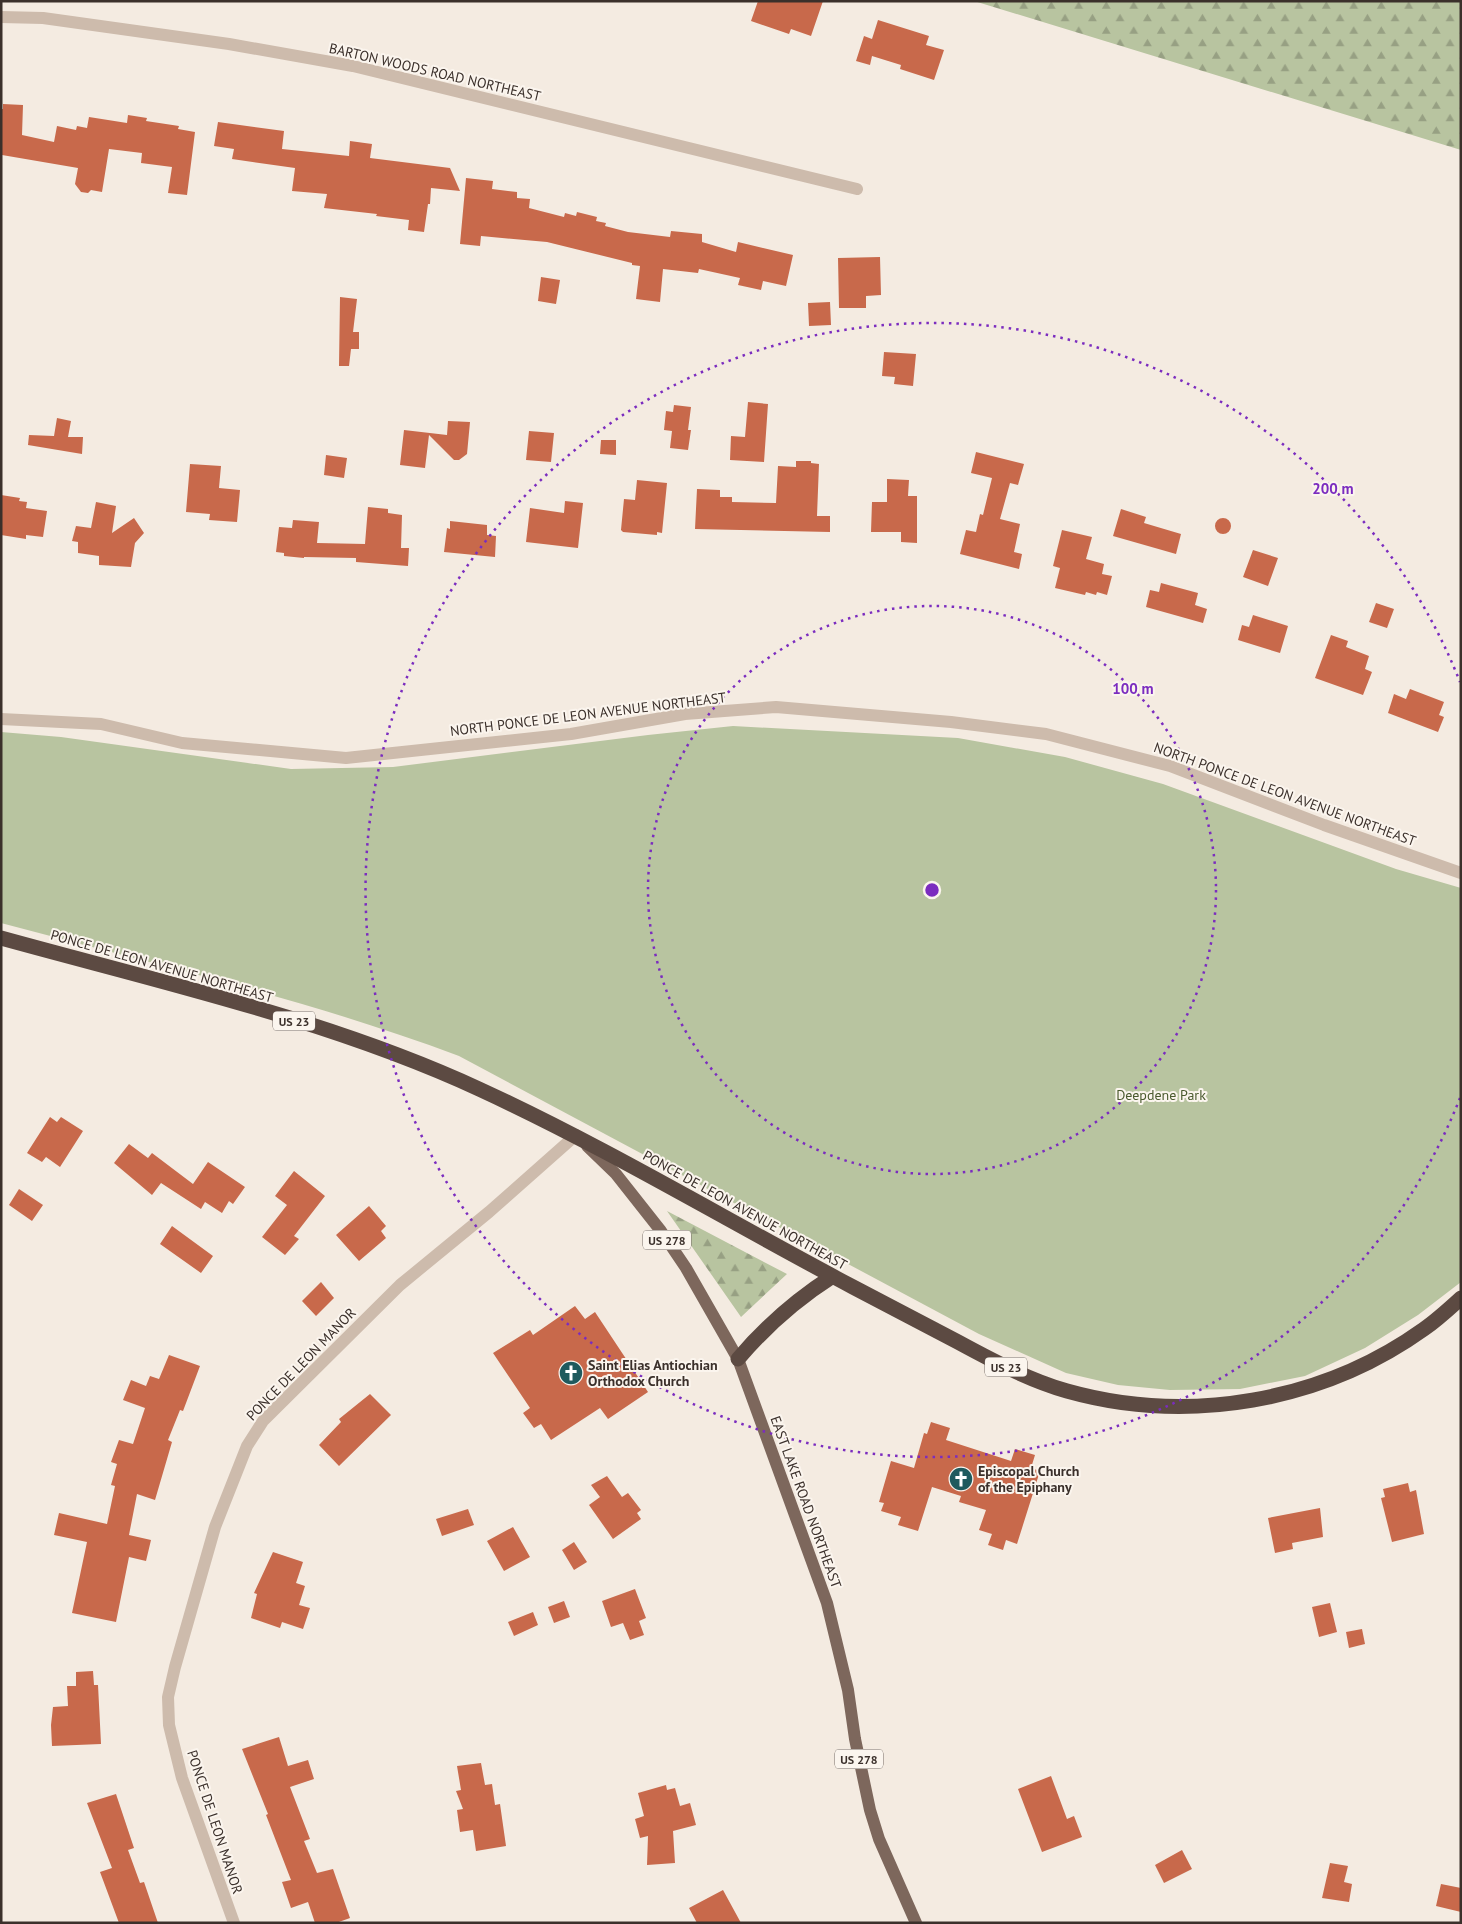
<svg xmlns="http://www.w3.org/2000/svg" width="1462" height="1924" viewBox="0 0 1462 1924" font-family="'PT Sans',sans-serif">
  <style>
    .forest { fill: url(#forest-firs) }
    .park { fill: #b8c4a0 }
    .building { fill: #c8694b }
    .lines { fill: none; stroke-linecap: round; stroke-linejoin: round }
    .minor { stroke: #cdbbac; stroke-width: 12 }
    .major { stroke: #7d675c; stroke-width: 12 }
    .highway { stroke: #5c4a42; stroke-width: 15 }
    .ring { fill: none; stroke: #7b2cbf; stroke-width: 2.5; stroke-dasharray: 2.5 5 }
    .labels { text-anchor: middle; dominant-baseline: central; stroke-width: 4; stroke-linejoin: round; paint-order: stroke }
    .shield { fill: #fbf5ee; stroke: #756b66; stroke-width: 1 }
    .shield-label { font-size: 12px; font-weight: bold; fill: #3b302b }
    .street-label { font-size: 14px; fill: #3b302b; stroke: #fbf5ee }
    .park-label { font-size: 14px; fill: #4a5a2e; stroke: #fbf5ee }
    .poi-label { font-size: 14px; font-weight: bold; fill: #3b302b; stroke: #fbf5ee; text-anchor: start }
    .centre { fill: #7b2cbf; stroke: #fbf5ee; stroke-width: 2.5 }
    .ring-label { font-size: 15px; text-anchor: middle; font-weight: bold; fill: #7b2cbf; stroke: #fbf5ee; stroke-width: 4; stroke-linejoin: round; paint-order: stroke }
  </style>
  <defs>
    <pattern id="forest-firs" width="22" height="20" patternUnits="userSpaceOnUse" patternTransform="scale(1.25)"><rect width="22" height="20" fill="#b8c4a0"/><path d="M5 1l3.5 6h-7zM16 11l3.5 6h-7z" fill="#97a083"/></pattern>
  </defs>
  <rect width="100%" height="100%" fill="#f4ebe1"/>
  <!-- forest -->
  <path class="forest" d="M974,1H1461V150Z
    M667,1211L787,1274L741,1317Z"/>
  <!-- park -->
  <path class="park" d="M733,726L958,738L1065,757L1163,784L1396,869L1461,888V1282L1418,1315L1365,1348L1305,1376L1240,1389L1170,1390L1118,1385L1066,1373L979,1334L459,1056C310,1000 154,964 1,923V732L61,737L291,769L393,767L648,735Z"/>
  <!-- building -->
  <path class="building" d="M758,1H823L811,36L791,29L789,34L751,21Z
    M878,20L929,36L926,45L944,50L934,80L900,69L901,65L872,56L870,65L856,61L864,36L872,39Z
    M3,104L23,105L22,135L54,142L57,126L76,130L77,126L87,128L89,117L127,123L128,115L147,118L146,121L179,126L178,129L195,132L187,195L168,193L172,167L141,163L142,153L109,149L102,192L91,190L88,193L81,192L75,184L78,168L2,155L1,109H3Z
    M218,122L284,131L282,149L349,156L350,141L372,144L370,158L450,168L460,191L431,188L430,204H428L424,232L408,230L409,220L376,216L377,214L324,208L327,194L292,191L295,168L232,159L234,149L214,146Z
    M466,178L493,181L492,189L517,192V198L530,199L529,208L564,217L565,213L576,216L577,212L597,217L596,221L606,223L605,226L628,232L670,237L671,231L702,234V242L736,252L738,242L793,255L786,286L763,281L761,290L738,285L740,278L699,269L698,273L663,269L660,302L636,299L640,266L632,265V263L547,242L481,236L480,246L460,244Z
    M880,257L881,295L866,296V308H839L838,258Z
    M541,277L560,280L556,304L538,301Z
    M340,297L357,299L353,332H359V349H351L349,366H339Z
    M830,302L831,325L809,326L808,303Z
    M884,352L916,354L913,386L894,384L895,377L882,376Z
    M748,402L768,404L764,462L730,460L731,436L745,437Z
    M674,405L691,407L688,430H691L688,450L670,448L672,431L664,430L666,411L673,412Z
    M57,418L71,421L68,437H83L82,454L28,445L29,435L54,436Z
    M448,421L470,422L467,454L459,460H454L429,435L425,468L400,465L404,430L447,435Z
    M529,431L554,433L551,462L526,460Z
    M601,440H616V455L600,454Z
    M976,452L1024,464L1018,485L1010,483L1000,519L1020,524L1014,552L1022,554L1019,569L960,554L966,530L976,532L980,514L983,515L992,478L971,473Z
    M326,455L347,458L344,478L324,475Z
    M796,461H811V463L819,464L817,516H830V532L695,529L697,489L720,490V497H732V502L776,503L778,466L796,467Z
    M190,464L221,466L219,488L240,490L237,522L209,520L210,514L186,512Z
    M887,479L909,480L908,496H917V543L901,542V532H871L872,502H887Z
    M637,480L667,483L662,533L657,532V535L623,532L621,530L624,499L635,500Z
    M1,495L20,498L19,501L27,502L26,508L47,511L43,537L26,535V539L1,535Z
    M565,501L583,503L578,548L526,542L530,508L564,513Z
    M96,502L116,506L112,533L134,518L144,533L135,543L131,567L99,565V556L78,553V542L72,541L76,526L91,528Z
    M368,507L388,509V513L402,515L401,548H409L408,566L356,562V558L304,557V558L284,556V553L276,552L279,527L292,528L293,520L319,522L317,543L365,544Z
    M1121,509L1146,517L1144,523L1181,534L1176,554L1113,536Z
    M1215 526a8 8 0 1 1 16 0a8 8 0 1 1-16 0Z
    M450,521L487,525V535L496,536L495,557L444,552L447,528L450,529Z
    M1062,530L1092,537L1086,559L1104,564L1102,574L1112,576L1107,595L1097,592L1096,595L1086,592L1085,595L1055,588L1060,568L1053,566Z
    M1253,550L1278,558L1268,586L1243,577Z
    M1161,583L1198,593L1195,605L1207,609L1203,623L1146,607L1150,590L1159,592Z
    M1376,603L1394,609L1387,628L1369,622Z
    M1253,615L1288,626L1280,653L1238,640L1242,625L1249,627Z
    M1331,635L1348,641L1346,647L1369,656L1365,669L1372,672L1363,695L1315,678Z
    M1410,689L1444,702L1439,715L1444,717L1438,732L1388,713L1394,694L1406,699Z
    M50,1117L57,1122L61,1117L83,1131L60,1167L46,1157L42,1162L27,1153Z
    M129,1144L148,1158L152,1153L193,1184L208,1162L245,1187L233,1204L229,1201L222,1213L205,1202L201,1209L161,1183L152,1195L114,1163Z
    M294,1171L325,1196L294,1236L299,1239L285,1255L262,1237L287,1205L275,1196Z
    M19,1189L43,1205L32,1221L9,1205Z
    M369,1206L386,1226L381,1231L386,1238L359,1261L336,1235Z
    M172,1226L213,1256L201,1273L160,1244Z
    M321,1282L334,1298L316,1316L302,1301Z
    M575,1306L585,1319L595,1312L648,1392L608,1419L600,1408L551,1440L541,1424L534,1428L523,1413L530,1408L493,1353L530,1330L533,1335Z
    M169,1355L200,1366L183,1411L180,1410L168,1440L172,1442L155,1500L137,1494L129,1535L151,1540L146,1561L129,1557L116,1622L72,1613L87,1542L54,1535L59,1513L107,1524L115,1486L111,1485L117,1464L111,1462L119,1440L133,1444L145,1408L123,1400L131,1380L146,1386L150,1376L159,1379Z
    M370,1394L391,1415L339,1466L319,1445L341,1422L339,1419Z
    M931,1422L950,1428L946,1440L1011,1461L1015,1449L1035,1455L1031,1468L1040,1471L1017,1544L1006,1540L1003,1550L988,1545L992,1534L979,1530L986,1510L959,1502L961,1496L932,1487L918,1531L898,1525L901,1517L881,1511L884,1503L879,1502L891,1461L914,1468L924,1433L927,1434Z
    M607,1476L622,1497L628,1493L641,1510L637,1513L641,1519L613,1539L589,1505L600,1497L591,1485Z
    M1408,1483L1410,1492L1416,1490L1424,1534L1392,1542L1381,1498L1385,1497L1383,1489Z
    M1320,1508L1323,1537L1292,1543L1293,1549L1275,1553L1268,1518Z
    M468,1509L474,1525L442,1536L436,1519Z
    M513,1527L530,1557L504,1571L487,1541Z
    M574,1542L587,1562L574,1570L562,1550Z
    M273,1552L303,1562L296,1583L305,1586L299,1605L310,1608L303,1629L282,1622L280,1628L251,1618L257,1594L254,1593Z
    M635,1589L646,1618L639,1621L644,1635L630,1640L623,1623L611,1627L602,1601Z
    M564,1601L570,1617L554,1623L548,1607Z
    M1330,1603L1337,1632L1319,1637L1312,1607Z
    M533,1612L538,1625L514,1636L508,1622Z
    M1362,1629L1365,1644L1349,1648L1346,1632Z
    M93,1671L94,1685H98L101,1744L52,1746L51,1725L53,1707L68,1706L67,1686H76V1672Z
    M279,1737L288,1766L308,1760L314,1779L290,1787L310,1839L304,1841L317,1873L333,1869L350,1918L336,1923H315L308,1902L291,1908L282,1882L291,1880L266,1815L268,1814L242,1749Z
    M481,1763L485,1785L492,1784L495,1805L500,1804L506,1846L476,1851L473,1830L460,1832L457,1810L463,1809L456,1791L461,1790L457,1766Z
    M1051,1776L1067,1819L1074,1816L1082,1837L1042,1852L1018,1789Z
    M666,1785L667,1790L675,1788L680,1806L690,1803L696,1825L673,1831L675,1863L647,1865L648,1836L640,1838L635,1819L644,1816L638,1793Z
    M116,1794L134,1848L128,1850L140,1883L144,1882L158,1923H119L100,1872L112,1868L87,1803Z
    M1182,1850L1192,1869L1164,1883L1155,1865Z
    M1330,1863L1348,1866L1344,1882L1352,1884L1349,1902L1322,1898Z
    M1441,1884L1461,1888V1912L1436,1906Z
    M723,1890L741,1923H697L689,1908Z"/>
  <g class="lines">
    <!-- minor -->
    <path class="minor" d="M1,17L43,18L229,44L353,66L857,189
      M1,719L101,724L182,743L346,758L571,734L685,714L776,707L951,722L1046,734L1170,766L1324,825L1461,873
      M234,1923L182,1778L169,1725L168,1697L175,1667L215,1527L247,1446L263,1421L400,1285L489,1212L576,1135"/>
    <!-- major -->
    <path class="major" d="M587,1146L616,1174L661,1231L686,1268L738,1359L827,1603L848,1690L855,1739L870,1810L879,1839L916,1923"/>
    <!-- highway -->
    <path class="highway" d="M1,938C160,982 330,1020 479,1089C607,1148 728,1221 853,1287C888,1305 923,1324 958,1342C993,1361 1029,1380 1067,1391C1188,1425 1322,1402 1424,1329C1437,1320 1449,1309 1461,1298
      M738,1359C766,1326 797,1299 833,1276"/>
  </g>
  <!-- distance rings -->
  <g class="ring">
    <circle cx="932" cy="890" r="284"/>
    <path d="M1460 1098A567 567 0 1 1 1460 682"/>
  </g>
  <!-- icons -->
  <defs>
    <g id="church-disc" transform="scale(1.25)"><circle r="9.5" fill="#1f5a5e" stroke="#fbf5ee"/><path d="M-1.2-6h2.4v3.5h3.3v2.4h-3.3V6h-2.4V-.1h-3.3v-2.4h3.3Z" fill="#fff"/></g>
  </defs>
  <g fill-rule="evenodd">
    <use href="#church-disc" x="571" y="1373"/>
    <use href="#church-disc" x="961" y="1479"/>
  </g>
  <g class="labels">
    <!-- shield labels -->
    <g class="shield">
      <rect x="273" y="1011.5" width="42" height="19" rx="4"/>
      <rect x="643" y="1230.5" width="48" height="19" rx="4"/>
      <rect x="985" y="1357.5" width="42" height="19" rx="4"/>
      <rect x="835" y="1749.5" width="48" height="19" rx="4"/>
    </g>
    <g class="shield-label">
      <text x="294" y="1021">US 23</text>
      <text x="667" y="1240">US 278</text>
      <text x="1006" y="1367">US 23</text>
      <text x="859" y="1759">US 278</text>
    </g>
    <!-- street labels -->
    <g class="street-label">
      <text transform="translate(435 72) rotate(13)">BARTON WOODS ROAD NORTHEAST</text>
      <text transform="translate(588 714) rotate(-7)">NORTH PONCE DE LEON AVENUE NORTHEAST</text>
      <text transform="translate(1285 794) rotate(20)">NORTH PONCE DE LEON AVENUE NORTHEAST</text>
      <text transform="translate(162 966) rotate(16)">PONCE DE LEON AVENUE NORTHEAST</text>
      <text transform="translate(745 1210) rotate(29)">PONCE DE LEON AVENUE NORTHEAST</text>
      <text transform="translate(301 1364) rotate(-46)">PONCE DE LEON MANOR</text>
      <text transform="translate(806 1502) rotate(70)">EAST LAKE ROAD NORTHEAST</text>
      <text transform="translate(215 1822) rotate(72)">PONCE DE LEON MANOR</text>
    </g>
    <!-- park labels -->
    <g class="park-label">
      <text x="1161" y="1095">Deepdene Park</text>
    </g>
    <!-- poi labels -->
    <g class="poi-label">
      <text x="588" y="1365">Saint Elias Antiochian<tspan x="588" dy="16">Orthodox Church</tspan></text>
      <text x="978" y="1471">Episcopal Church<tspan x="978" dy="16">of the Epiphany</tspan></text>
    </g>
  </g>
  <circle cx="932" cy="890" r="8" class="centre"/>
  <g class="ring-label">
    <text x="1333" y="494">200 m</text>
    <text x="1133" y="694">100 m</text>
  </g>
  <!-- border -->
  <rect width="1462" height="1924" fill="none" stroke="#3b302b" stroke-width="5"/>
</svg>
